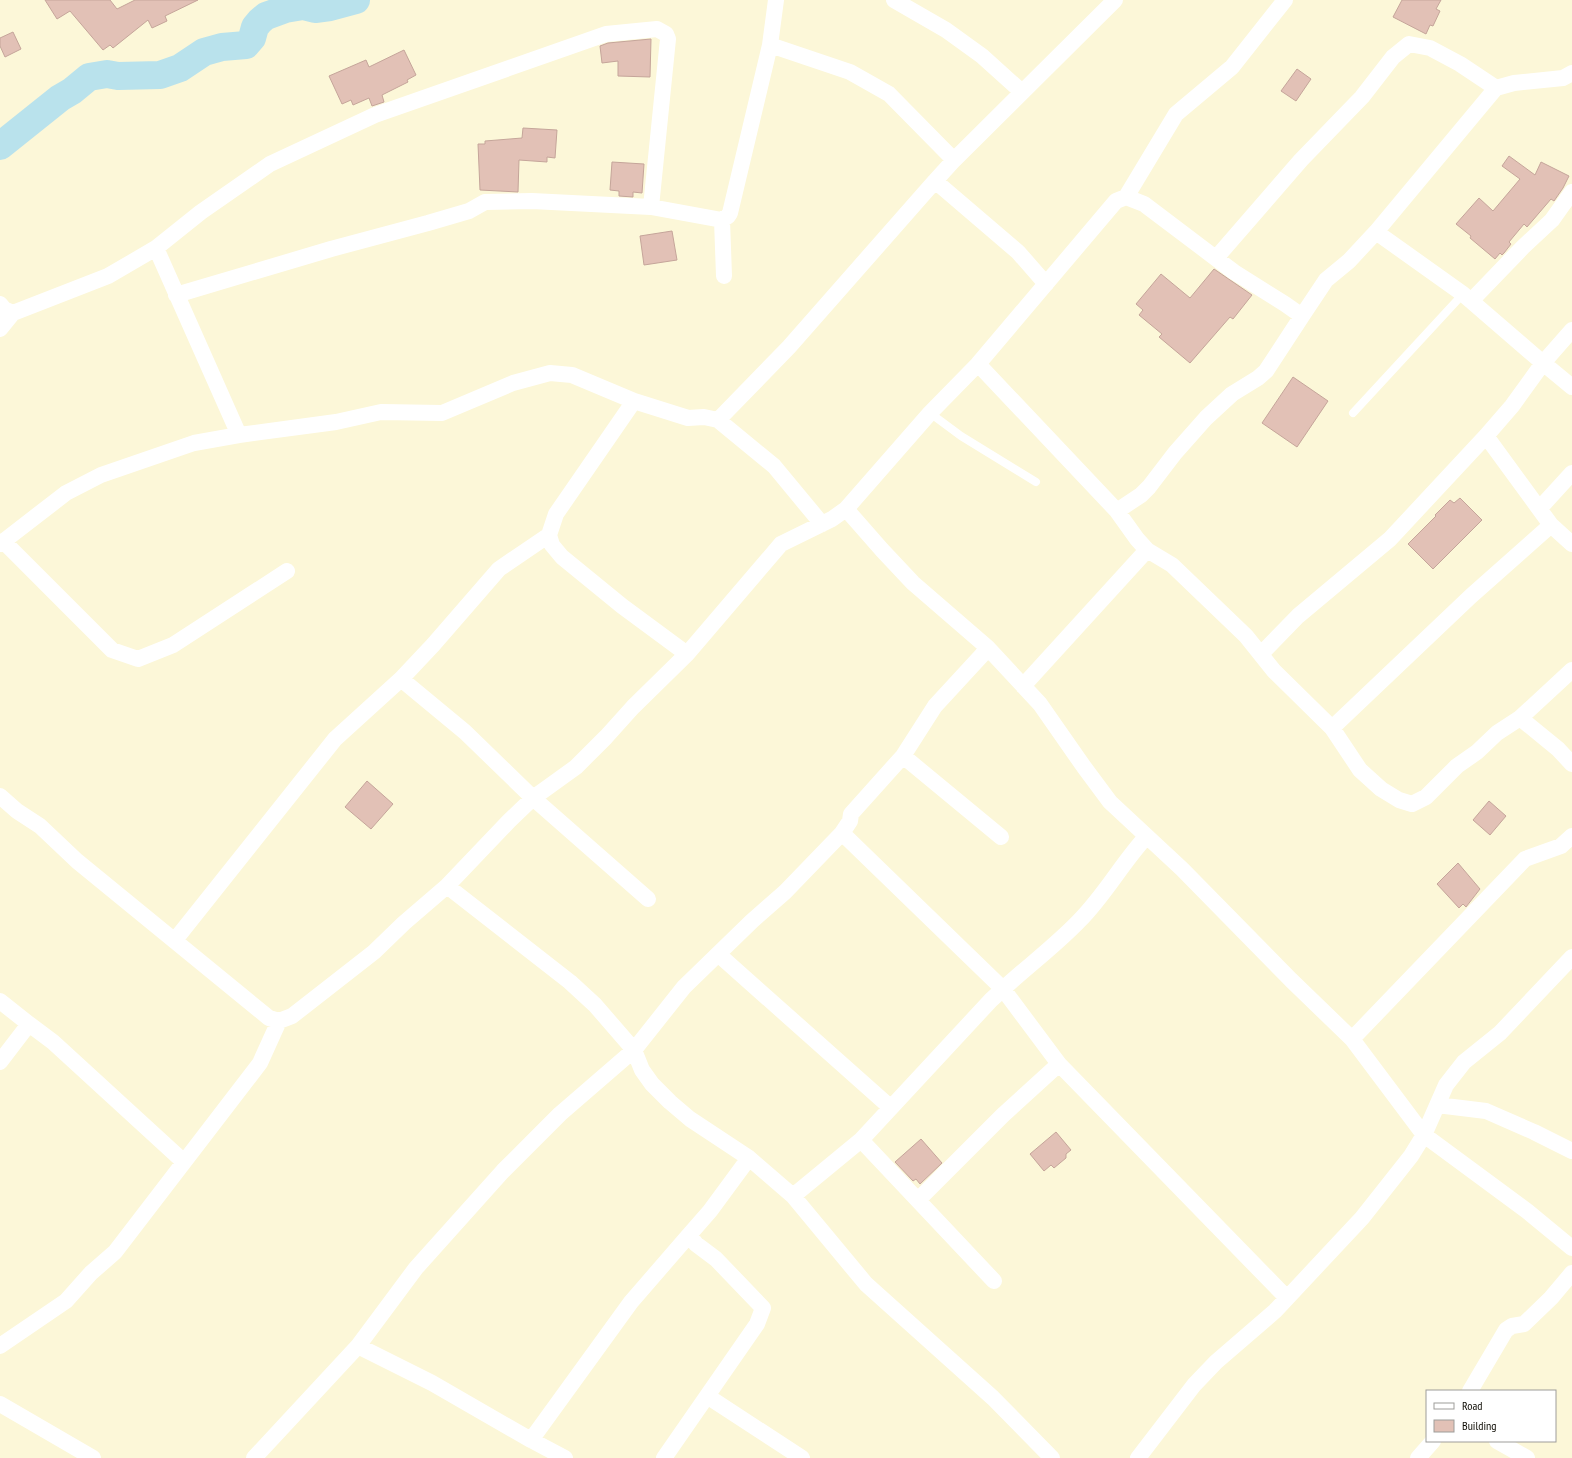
<svg xmlns="http://www.w3.org/2000/svg" width="1572" height="1458" viewBox="0 0 1572 1458" font-family="'PT Sans Narrow',sans-serif">
  <style>
    .lines { fill: none; stroke-linecap: round; stroke-linejoin: round }
    .river { stroke: #b9e2ec; stroke-width: 28 }
    .building { fill: #e2c1b6; stroke: #c5a59a }
    .lane { stroke: #fff; stroke-width: 8 }
    .street { stroke: #fff; stroke-width: 16 }
  </style>
  <rect width="100%" height="100%" fill="#fcf7d8"/>
  <g class="lines">
    <!-- river -->
    <path class="river" d="M0,146L60,98L72,91L89,77L107,74L118,76L160,75L180,68L204,52L222,47L246,45L252,38L255,27L260,21L266,16L285,9L303,6L315,9L330,7L356,0"/>
  </g>
  <!-- building -->
  <path class="building" d="M45,0H110L117,9L135,0H198L165,16L167,21L152,28L148,20L113,48L110,45L103,50L70,11L57,19Z
    M1402,0H1441L1436,9L1440,11L1433,26L1430,25L1426,34L1393,17Z
    M13,32L21,49L5,57L0,46V38Z
    M651,39L650,77L618,76V61L602,63L600,46L608,43Z
    M404,50L416,75L407,80L408,82L382,95L384,102L372,106L369,98L353,105L351,100L342,104L329,76L366,60L369,67Z
    M1297,69L1311,79L1296,101L1281,91Z
    M523,128L557,130L555,158L547,157V162L519,160L518,192L480,190L478,144H485V141L522,138Z
    M1509,156L1535,175L1541,162L1569,176L1563,188L1554,201L1551,199L1527,227L1524,224L1509,242L1511,244L1504,253L1502,255L1500,253L1495,259L1470,238L1471,236L1456,224L1479,198L1493,211L1520,179L1502,166Z
    M612,162L644,164L642,193L633,192V197L619,196V191L610,190Z
    M672,231L677,260L644,265L640,236Z
    M1214,269L1252,295L1233,319L1230,317L1190,363L1159,337L1162,334L1139,315L1143,310L1136,304L1161,274L1190,298Z
    M1293,377L1328,401L1297,447L1262,423Z
    M1460,498L1482,520L1433,569L1408,544L1436,516L1435,515L1450,500L1454,503Z
    M367,781L393,804L371,829L345,807Z
    M1489,801L1506,816L1490,835L1473,820Z
    M1458,863L1480,889L1466,907L1463,904L1459,908L1437,884Z
    M1056,1132L1071,1150L1066,1154V1158L1054,1168L1051,1165L1044,1171L1030,1154Z
    M921,1139L942,1163L920,1184L916,1179L913,1181L895,1162Z"/>
  <g class="lines">
    <!-- lane -->
    <path class="lane" d="M930,413L961,436L1036,482
      M1353,413L1463,294"/>
    <!-- street -->
    <path class="street" d="M894,0L946,30L982,56L1022,92
      M770,45L850,72L889,94L954,160
      M935,181L954,160L1115,0
      M1126,197L1176,114L1232,67L1285,0
      M722,220L724,276
      M156,248L239,435
      M1216,258L1301,160L1362,97L1393,57L1409,44L1430,48L1460,64L1496,88
      M176,295L331,249L428,223L469,211L485,202L532,201L651,207L722,220L728,216L730,213L770,45L776,0
      M1471,301L1523,247L1552,220L1572,192
      M0,304L4,309L13,313L108,276L156,248L201,212L270,164L375,115L606,34L657,29L666,34L668,39L651,207
      M0,329L13,313
      M1572,330L1543,363L1572,387
      M978,364L1117,511L1137,539L1147,550L1172,565L1246,636L1274,671L1332,728L1360,770L1381,789L1399,800L1412,804L1426,797L1457,766L1477,752L1497,733L1520,718L1572,670
      M634,401L556,514L549,535L552,545L562,557L622,606L687,654
      M718,420L789,347L935,181L1018,252L1046,284
      M1486,436L1551,525L1572,544
      M1540,508L1572,473
      M1117,511L1141,495L1149,487L1175,453L1206,418L1232,394L1258,378L1266,371L1302,316
      M549,535L499,569L433,645L401,679L465,732L533,798L648,899
      M3,541L112,650L138,659L173,645L287,571
      M0,544L66,493L101,475L194,443L239,435L336,422L381,412L442,413L513,383L550,373L572,375L634,401L688,418L704,417L718,420L774,466L822,524
      M987,647L1040,704L1084,767L1110,802L1182,869L1291,980L1352,1039L1424,1135L1527,1211L1572,1248
      M1261,654L1298,616L1390,539L1486,436L1512,406L1543,363L1463,294L1376,232
      M1023,686L1147,550
      M1520,718L1558,749L1572,764
      M1332,728L1471,596L1551,525
      M903,756L1001,837
      M0,796L17,811L40,826L77,861L269,1018L279,1021L292,1016L374,952L404,923L447,886L570,982L595,1005L634,1050L642,1070L652,1084L670,1102L690,1119L749,1158L793,1196L866,1284L993,1398L1052,1458
      M842,833L1003,989C1028,966 1056,945 1079,921C1105,895 1122,863 1146,837
      M447,886L509,821L533,798L576,767L606,737L633,707L687,654L781,544L832,519L846,509L930,413L978,364L1116,201L1126,197L1144,204L1234,272L1285,304L1302,316L1326,280L1349,261L1376,232L1496,88L1514,83L1563,78L1572,73
      M175,940L335,739L401,679
      M718,954L890,1107
      M0,1001L29,1024L53,1042L184,1162
      M1352,1039L1525,859L1561,846L1572,836
      M0,1062L29,1024
      M1437,1105L1486,1111L1534,1132L1572,1151
      M861,1140L994,1281
      M793,1196L861,1140L991,1000L1003,989L1059,1064L1287,1298
      M918,1200L1003,1115L1059,1064
      M0,1346L66,1301L91,1273L115,1252L260,1063L279,1021
      M358,1346L432,1383L531,1440L565,1458
      M1470,1391L1506,1330L1512,1326L1524,1324L1551,1298L1572,1273
      M707,1396L802,1458
      M0,1404L93,1458
      M531,1440L631,1302L689,1235
      M1497,1441L1527,1458
      M254,1458L358,1346L416,1268L503,1171L560,1114L634,1050L684,987L752,921L785,892L842,833L850,821L851,814L903,756L935,706L982,655L987,647L913,583L882,550L846,509
      M664,1458L757,1324L763,1308L716,1259L696,1244L689,1235L710,1211L749,1158
      M1138,1458L1194,1385L1216,1362L1275,1311L1362,1218L1411,1156L1424,1135L1446,1085L1464,1062L1500,1033L1572,957
      M1418,1458L1433,1441"/>
  </g>
  <!-- legend -->
  <rect x="1426" y="1390" width="130" height="52" fill="#ffffff" stroke="#9e9d9a"/>
  <rect x="1434" y="1403" width="20" height="6" fill="#ffffff" stroke="#9e9d9a"/>
  <text x="1462" y="1410" font-size="12" fill="#0d0b03">Road</text>
  <rect x="1434" y="1420" width="20" height="12" fill="#e2c1b6" stroke="#9e9d9a"/>
  <text x="1462" y="1430" font-size="12" fill="#0d0b03">Building</text>
</svg>
